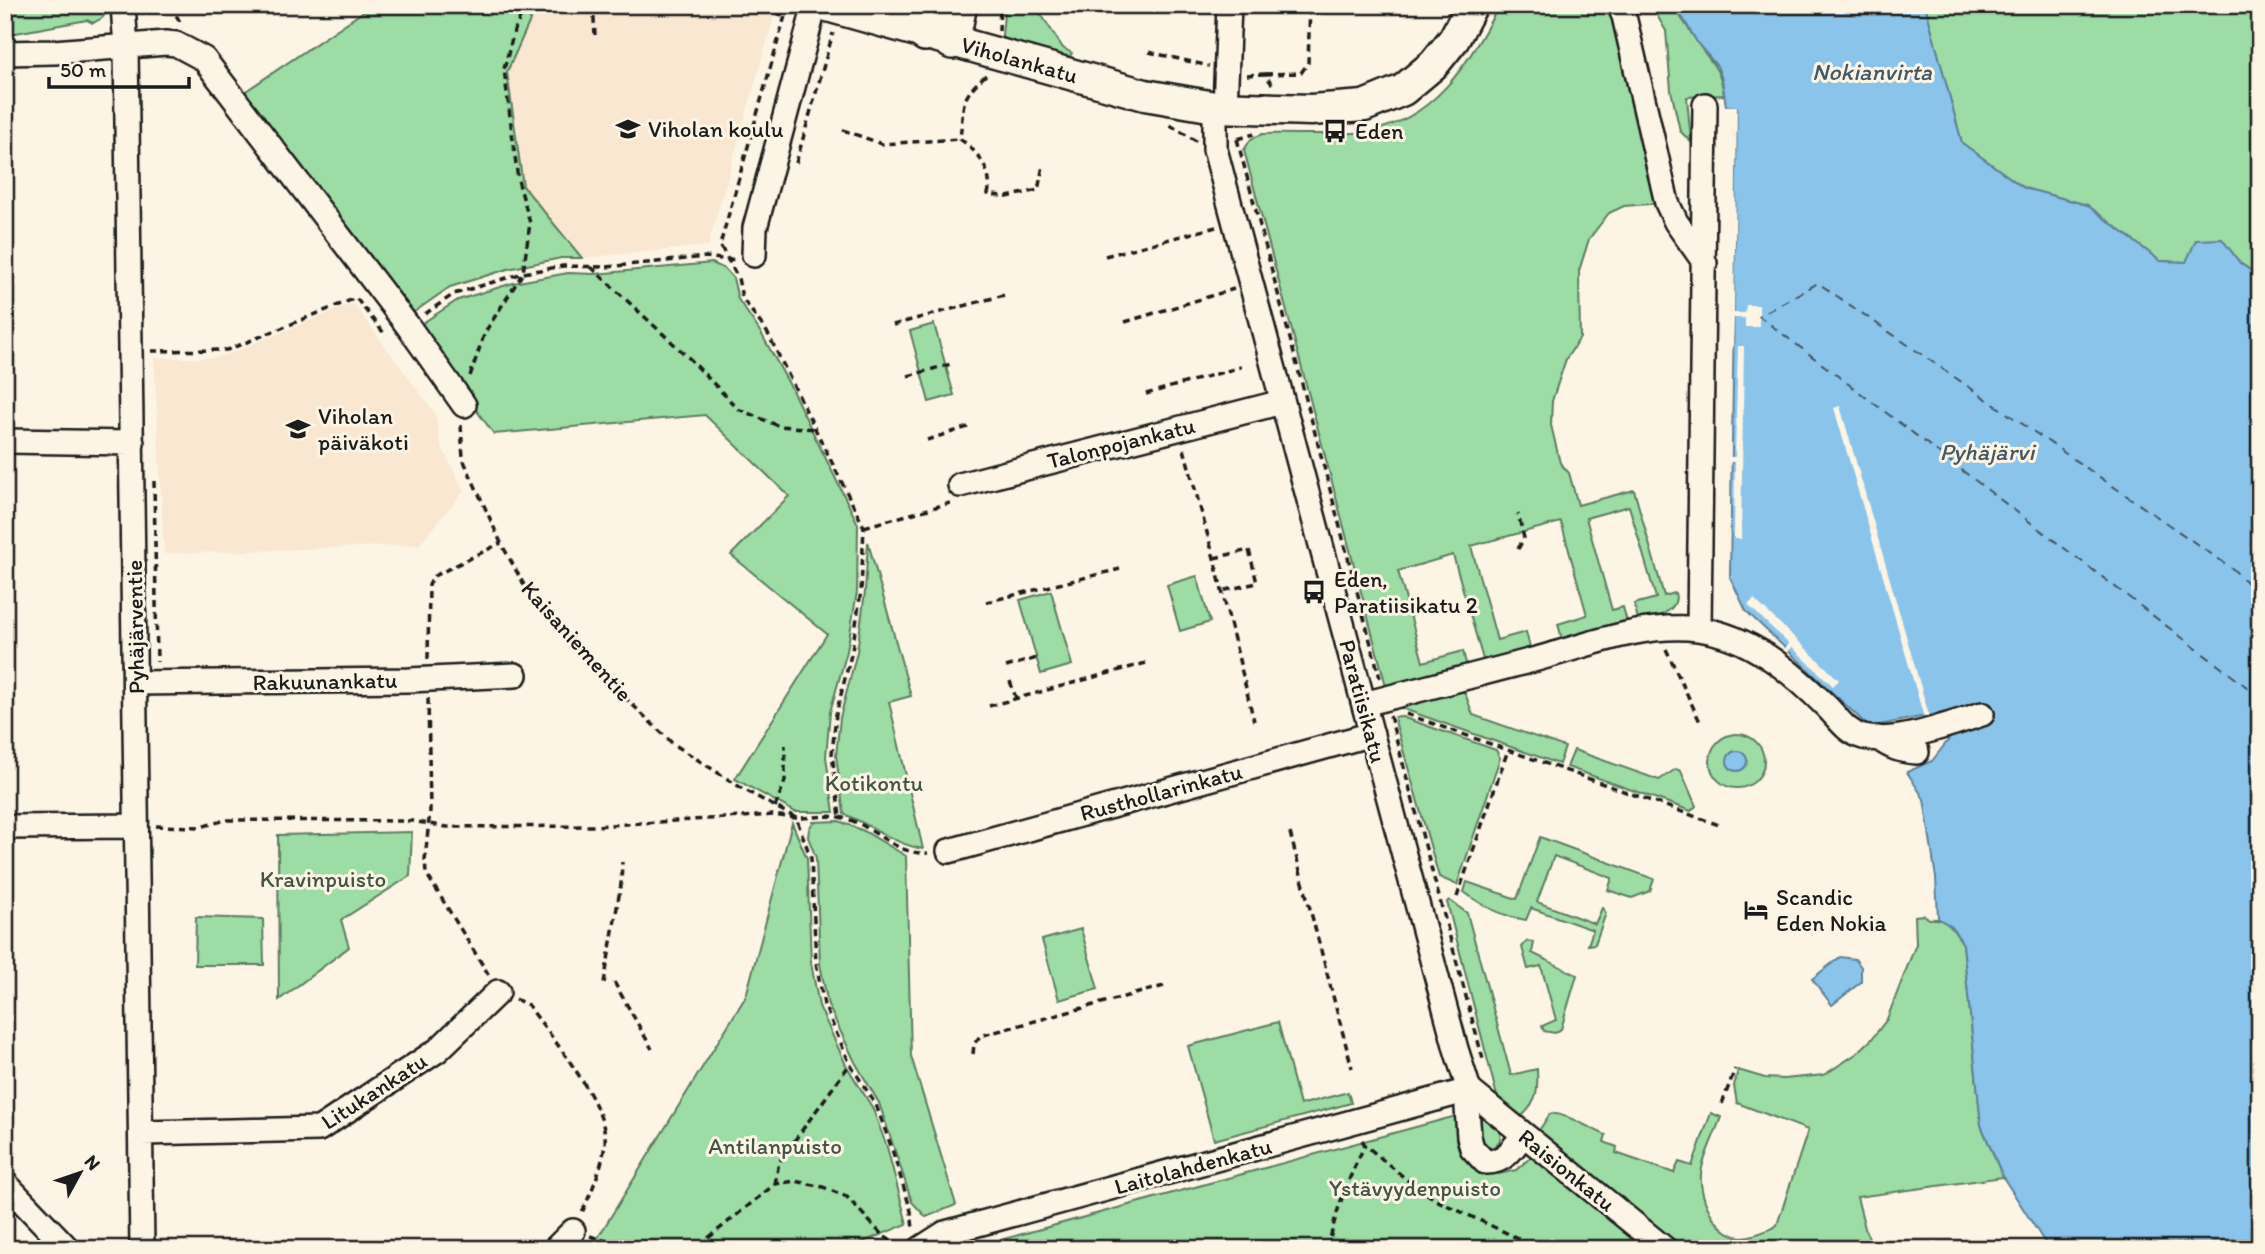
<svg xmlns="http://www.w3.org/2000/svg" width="2265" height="1254" viewBox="0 0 2265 1254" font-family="Itim,sans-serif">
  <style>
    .built { fill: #f9e7d1 }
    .green { fill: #9ddca5; stroke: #5c7c60; stroke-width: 2 }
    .water { fill: #8bc4ea; stroke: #5f8198; stroke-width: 2 }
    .pier { fill: #fcf5e5 }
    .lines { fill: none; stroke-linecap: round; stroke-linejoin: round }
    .ferry { stroke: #435764; stroke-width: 2; stroke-dasharray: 9 7; stroke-linecap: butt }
    .minor-casing { stroke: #1c1c1c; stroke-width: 28 }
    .major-casing { stroke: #1c1c1c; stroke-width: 35 }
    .highway-casing { stroke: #1c1c1c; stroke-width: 38 }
    .path { stroke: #1c1c1c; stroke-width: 3.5; stroke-dasharray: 7 5; stroke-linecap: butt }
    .minor { stroke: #fcf5e5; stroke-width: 23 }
    .major { stroke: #fcf5e5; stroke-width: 30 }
    .highway { stroke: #fcf5e5; stroke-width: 33 }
    .labels { text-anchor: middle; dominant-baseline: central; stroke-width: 6; stroke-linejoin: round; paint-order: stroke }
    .street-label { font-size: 23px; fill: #1c1c1c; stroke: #fcf5e5 }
    .poi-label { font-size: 23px; fill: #1c1c1c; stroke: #fcf5e5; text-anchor: start }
    .park-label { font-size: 23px; fill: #435645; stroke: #fcf5e5 }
    .water-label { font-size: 24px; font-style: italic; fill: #435764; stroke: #fcf5e5 }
  </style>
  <rect width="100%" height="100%" fill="#fcf5e5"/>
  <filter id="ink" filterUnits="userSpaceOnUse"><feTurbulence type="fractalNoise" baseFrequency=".0143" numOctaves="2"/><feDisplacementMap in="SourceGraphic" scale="14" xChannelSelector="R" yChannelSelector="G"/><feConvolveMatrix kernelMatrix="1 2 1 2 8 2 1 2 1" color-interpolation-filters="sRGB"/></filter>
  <g filter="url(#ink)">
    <!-- built -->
    <path class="built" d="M537,5H746L775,13L708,246L582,258L523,186L507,72Z
      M353,303L435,413L441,445L464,491L419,545L164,554L154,358H211L226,355Z"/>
    <!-- green -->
    <path class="green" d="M5,5H111L112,6L102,18L93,23L87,20L5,35Z
      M373,5H537L507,72L523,186L582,258H561L508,269L450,287L407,317L240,95Z
      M1005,5H1035L1063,48L1072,53L1068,59L1001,45Z
      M1499,5H1610L1661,203L1624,206L1609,213L1589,239L1579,271L1580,338L1566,359L1552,401L1551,425L1560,463L1569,473L1578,505L1634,490L1664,596L1675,593C1681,611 1653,619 1639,623L1634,604L1656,598L1629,506L1586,518L1612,610L1623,607L1628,626L1563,643L1558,624L1587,615L1561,522L1471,546L1497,640L1526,632L1531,651L1484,663L1453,555L1398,571L1423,662L1463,651L1467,668L1415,682L1386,686L1244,150L1251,139L1262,134C1296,133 1331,136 1364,132C1434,122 1470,62 1499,5Z
      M1651,5H1671C1682,17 1689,29 1697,42C1712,65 1720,66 1724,95L1687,97L1691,142L1680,131L1671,90L1666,31Z
      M1925,5H2260V277L2240,263L2222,239L2187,262L2160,261L2087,205L2024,188L1962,143Z
      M712,263L725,269L733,278L738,299L761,333L788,382L858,524L857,592L847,651L830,712L826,757L834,812H795L735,779L827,634L731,555L789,496L705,415L494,434L415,328L458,300L513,283L568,273L595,274Z
      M934,324L954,395L929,402L910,331Z
      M868,542L911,696L889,702L923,849C894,844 871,825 844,814L836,756L840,718L857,652L865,592Z
      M1197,576L1210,622L1180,631L1167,585Z
      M1051,591L1072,665L1041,674L1020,600Z
      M1457,689L1465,693L1473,715L1565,747L1559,764L1392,705Z
      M1399,716L1496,750L1500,758L1457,885L1439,877L1395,721V717Z
      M1710 761a27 27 0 1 1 54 0a27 27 0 1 1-54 0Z
      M1574,750L1659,780L1676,769L1681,771L1696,806L1691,811L1567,767Z
      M839,821L864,831L906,856L911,1056L956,1205L926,1217L912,1202L879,1103L855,1062L828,1005L820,964L816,858L808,837L809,829L813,822Z
      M792,823L807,858L811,963L819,1006L846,1065L872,1107L887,1147L907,1224L846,1249H600L594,1244L746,996Z
      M412,832L410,876L341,920L349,947L279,1000L278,835Z
      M1540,837L1654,879L1650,891L1632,898L1608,890L1612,878L1554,856L1537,902L1595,924L1602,908L1606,913L1595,944L1588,945L1593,930L1531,908L1526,920C1502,916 1484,907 1464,892L1467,882L1517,899Z
      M1449,900L1467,913L1511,1075L1537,1069C1538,1089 1538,1101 1523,1115L1515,1116L1499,1104L1447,902Z
      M1924,915L1929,919C1947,917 1954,931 1963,944L1981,1125L2003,1177L1857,1197L1866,1232L1875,1249H1676L1538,1132L1550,1114C1563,1111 1592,1130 1606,1135L1604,1142L1617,1147L1616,1153L1674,1173L1679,1162L1692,1166L1711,1113L1721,1117C1715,1134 1706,1151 1702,1168C1696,1192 1714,1235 1742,1237C1752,1237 1763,1232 1773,1228L1777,1225L1808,1130L1737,1103L1734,1086L1738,1070L1765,1078L1784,1079L1824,1075L1856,1054L1871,1040L1887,1019L1916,944L1915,916Z
      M196,917L263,919L264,965H195Z
      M1081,929L1098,989L1059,1000L1042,940Z
      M1527,941L1534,942L1532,953L1577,975L1561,1029L1555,1033L1544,1031L1542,1026L1556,1020L1541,966L1528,969L1522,947Z
      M1278,1022L1300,1105L1348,1092L1351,1103L1214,1140L1188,1046Z
      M1480,1111C1491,1119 1513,1138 1491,1148L1478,1141L1475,1112Z
      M1456,1116L1462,1151L1486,1173L1499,1174L1516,1170L1531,1157L1542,1156L1656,1249H967Z"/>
    <!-- water -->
    <path class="water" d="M1671,5H1925L1962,143L2024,188L2087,205L2160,261L2186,262L2196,240L2222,239L2240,263L2260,277V1249H2049L2003,1177L1981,1125L1963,944L1952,927L1938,918L1936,878L1924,799L1907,772L1932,761L1954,733L1984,726L1995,717L1977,706L1869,727L1746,611L1730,577L1737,107L1726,106L1722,79L1717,66L1698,44L1683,18Z
      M1727 761a10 10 0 1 1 20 0a10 10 0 1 1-20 0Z
      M1840,957L1855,959L1861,967V982L1832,1005L1812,979Z"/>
    <!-- pier -->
    <path class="pier" d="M1722,106H1737L1734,313H1745L1746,305H1759V327H1745V318H1734L1733,346H1729L1733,109H1725Z
      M1738,346H1744L1741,539H1734L1735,462H1727V457H1735Z
      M1840,406L1930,719L1926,720L1923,714L1834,408Z
      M1754,599L1839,680L1833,686L1792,647L1786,653L1783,650L1789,644L1748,605Z"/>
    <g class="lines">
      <!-- ferry -->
      <path class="ferry" d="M2260,596L2233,569L1818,283L1759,316L2260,697"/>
      <!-- minor casing -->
      <g class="minor-casing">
        <path id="minor" d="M123,5L126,48L142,1249
          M1619,5L1624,16L1667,203L1676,222L1705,263
          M5,53L54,52L166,43L176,44L204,59L408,326L464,405
          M1215,107V149L1456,1049L1469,1090L1467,1108L1469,1137L1472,1148L1485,1162C1504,1163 1513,1149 1523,1135
          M1225,108L1229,5
          M754,255L755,228L815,5
          M5,441L132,443
          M960,485L1282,402
          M1699,629L1705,105
          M136,683L409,680L515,675
          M1364,704C1420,689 1477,675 1533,660C1586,646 1642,622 1698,629C1750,636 1791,671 1827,707C1839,719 1846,732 1863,737C1894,745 1951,724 1982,714
          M1878,738C1891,748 1901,751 1917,752
          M5,827L136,826
          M949,851L1372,734
          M1469,1090L1665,1249
          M142,1133L319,1129L438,1050L498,992
          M5,1183L68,1249
          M555,1249L573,1231
          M920,1249L945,1233L1469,1090"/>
      </g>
      <!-- major casing -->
      <g class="major-casing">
        <g id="major">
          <path id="s1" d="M824,5L1145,95L1215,107L1311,110L1364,106L1403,90L1434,64L1454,39L1472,5"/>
        </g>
      </g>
      <!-- highway casing -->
      <g class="highway-casing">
        <path id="highway" d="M925,34L934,5
          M952,42L960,5"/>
      </g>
      <!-- path -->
      <path class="path" d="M170,5L182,25
        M593,5L595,35
        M753,5L785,16
        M785,16L720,245L738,278L742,298L767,332L864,527L861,591L852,651L836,714L832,754L840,817
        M999,31L1000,5
        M1149,52L1209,66
        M1265,74L1301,73L1308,63L1310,5
        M986,75C959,98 964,105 960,139C977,151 994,172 988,194L1007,197L1038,190L1043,166
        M1247,75L1265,74L1272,84
        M1170,125L1196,141
        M843,130L882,144L960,139
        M1237,139L1380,678
        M1238,139L1254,134
        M796,163L833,33
        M1105,256L1216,227
        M591,267L690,359L738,409L779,426L815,429
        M425,314L454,294L523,273L563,266L607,267L706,257L728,260L736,259
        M1125,322L1234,289
        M893,325L1008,294
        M151,351L227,350L356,298L382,331L386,329
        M470,376L485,332L523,273L530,223L518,180L504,69L514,31L526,5
        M908,376L951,364
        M1146,394L1241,367
        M461,425L463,459L501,543L529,594L608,681L672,743L743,789L796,818L811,858L816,963L824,1005L850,1064L876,1105L891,1146L911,1211L913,1229
        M927,440L968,427
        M1184,449L1214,558L1254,721
        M154,481L157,662
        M864,527L950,503
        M1518,549L1524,538L1518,514
        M1214,558L1249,550L1257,583L1222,591
        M986,602L1120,569
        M1666,649L1701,724
        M428,659L429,585L434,576L501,543
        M1006,667L1040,657
        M1010,681L1016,698
        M428,698L430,810L425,860L426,873L490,977
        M989,706L1146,663
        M1406,714L1722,826
        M1390,716L1484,1063
        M775,807L785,781V745
        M156,826L200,827L226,820L412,821L447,827L594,826L773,815C782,816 791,818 800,818C812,818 826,815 838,817C871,821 893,856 928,853
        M1290,833L1352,1068
        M1457,897L1508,750
        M614,982L652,1049
        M604,983L621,884L622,862
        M515,999L528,1005C551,1037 609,1105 605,1144C602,1169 591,1192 581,1215
        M973,1054L974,1044L980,1036L1164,986
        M1722,1104L1735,1069
        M1362,1140L1365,1145L1412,1184L1438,1201L1541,1249
        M775,1184L779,1162L850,1064
        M590,1236L631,1249
        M687,1249L707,1239L775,1184L795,1181L823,1187L847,1197L884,1237L899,1243
        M1328,1249C1335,1212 1348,1179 1365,1145"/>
      <!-- minor -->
      <use href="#minor" class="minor"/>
      <!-- major -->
      <use href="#major" class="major"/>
      <!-- highway -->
      <use href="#highway" class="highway"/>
    </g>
  </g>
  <!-- icons -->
  <defs>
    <g id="school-bare" transform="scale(1.89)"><path d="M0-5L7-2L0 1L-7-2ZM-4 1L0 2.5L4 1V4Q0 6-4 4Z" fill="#1c1c1c" stroke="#fcf5e5" stroke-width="2.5" paint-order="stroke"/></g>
    <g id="bus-bare" transform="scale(1.89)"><path d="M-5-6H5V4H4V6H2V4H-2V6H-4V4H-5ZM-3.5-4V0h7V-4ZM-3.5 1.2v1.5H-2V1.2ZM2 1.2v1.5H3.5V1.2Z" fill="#1c1c1c" stroke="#fcf5e5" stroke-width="2.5" paint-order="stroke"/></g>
    <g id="hotel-bare" transform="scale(1.89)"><path d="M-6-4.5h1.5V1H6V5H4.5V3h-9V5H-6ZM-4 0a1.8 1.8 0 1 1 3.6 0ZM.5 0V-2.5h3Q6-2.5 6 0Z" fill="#1c1c1c" stroke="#fcf5e5" stroke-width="2.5" paint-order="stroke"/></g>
  </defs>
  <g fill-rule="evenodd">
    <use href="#school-bare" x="628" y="129"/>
    <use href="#bus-bare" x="1335" y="131"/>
    <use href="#school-bare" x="298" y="429"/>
    <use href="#bus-bare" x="1314" y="592"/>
    <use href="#hotel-bare" x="1756" y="910"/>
  </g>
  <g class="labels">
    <!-- street labels -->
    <g class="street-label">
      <text stroke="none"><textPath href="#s1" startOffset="203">Viholankatu</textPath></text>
      <text transform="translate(1121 443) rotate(-14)">Talonpojankatu</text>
      <text transform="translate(135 627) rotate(-91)">Pyhäjärventie</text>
      <text transform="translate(577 641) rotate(48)">Kaisaniementie</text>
      <text transform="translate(325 681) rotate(-1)">Rakuunankatu</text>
      <text transform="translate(1363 701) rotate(75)">Paratiisikatu</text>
      <text transform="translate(1161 792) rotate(-15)">Rusthollarinkatu</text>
      <text transform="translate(374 1091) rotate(-33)">Litukankatu</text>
      <text transform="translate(1193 1166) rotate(-15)">Laitolahdenkatu</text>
      <text transform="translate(1567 1170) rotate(39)">Raisionkatu</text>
    </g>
    <!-- poi labels -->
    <g class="poi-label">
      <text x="648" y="129">Viholan koulu</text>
      <text x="1355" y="131">Eden</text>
      <text x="318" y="416">Viholan<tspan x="318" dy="26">päiväkoti</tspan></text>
      <text x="1334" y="579">Eden,<tspan x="1334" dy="26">Paratiisikatu 2</tspan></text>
      <text x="1776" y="897">Scandic<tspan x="1776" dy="26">Eden Nokia</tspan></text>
    </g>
    <!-- park labels -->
    <g class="park-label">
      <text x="874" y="783">Kotikontu</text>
      <text x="323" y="879">Kravinpuisto</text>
      <text x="775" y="1146">Antilanpuisto</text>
      <text x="1415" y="1188">Ystävyydenpuisto</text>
    </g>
    <!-- water labels -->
    <g class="water-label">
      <text x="1872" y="71">Nokianvirta</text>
      <text x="1987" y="451">Pyhäjärvi</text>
    </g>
  </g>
  <!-- margin -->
  <rect width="2265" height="1254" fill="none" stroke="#fcf5e5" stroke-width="28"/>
  <rect x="14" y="14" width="2237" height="1226" fill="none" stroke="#1c1c1c" stroke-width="2.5" filter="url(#ink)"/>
  <!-- north arrow -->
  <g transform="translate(80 1173) rotate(50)" stroke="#fcf5e5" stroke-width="5" paint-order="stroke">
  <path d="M0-5L12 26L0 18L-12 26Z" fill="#1c1c1c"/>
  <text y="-10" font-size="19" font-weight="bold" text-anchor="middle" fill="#1c1c1c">N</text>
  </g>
  <!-- scale -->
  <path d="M49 77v10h140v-10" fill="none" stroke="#1c1c1c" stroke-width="3.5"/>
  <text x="60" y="77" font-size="21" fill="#1c1c1c" stroke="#fcf5e5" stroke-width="5" paint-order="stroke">50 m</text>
</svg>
